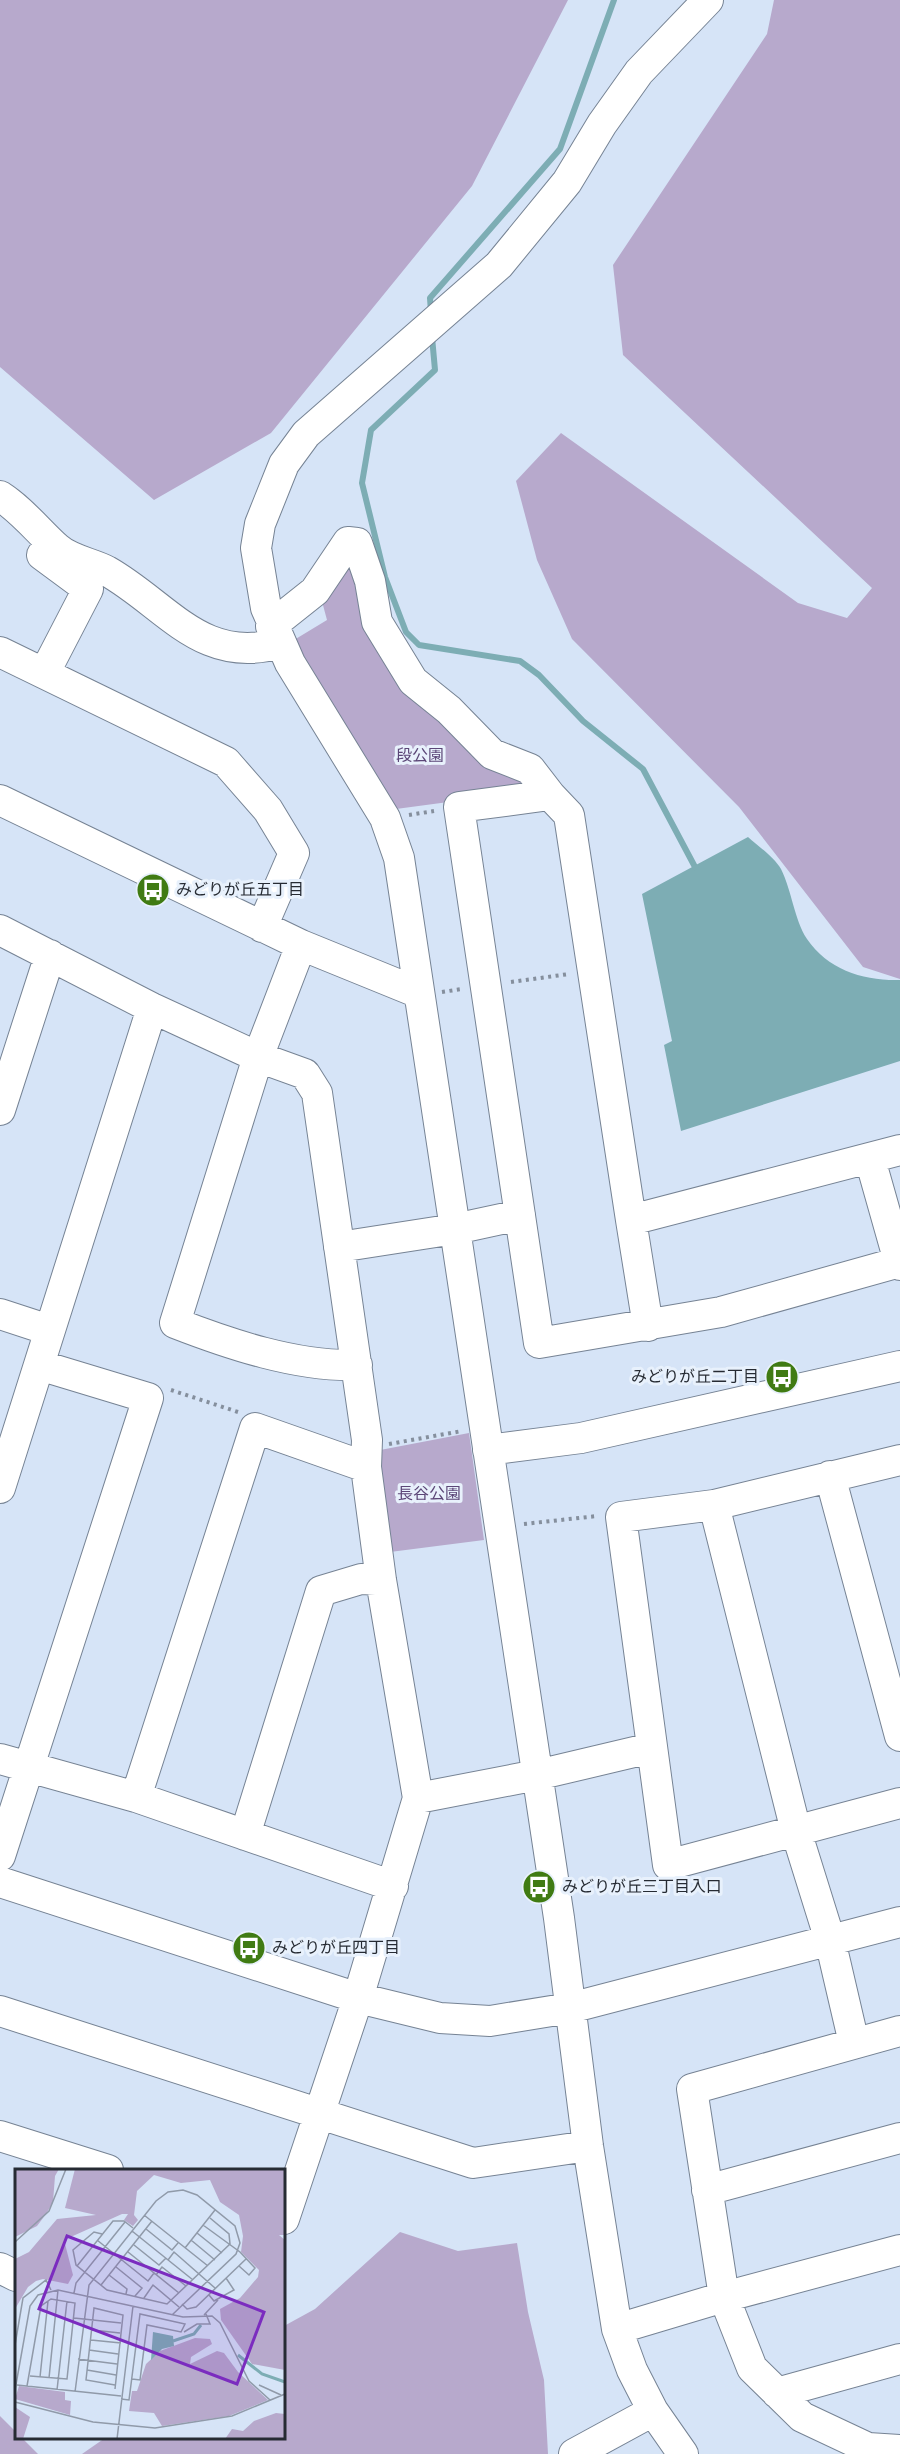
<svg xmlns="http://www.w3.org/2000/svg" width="900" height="2454" viewBox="0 0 900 2454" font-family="Signika,'Noto Sans JP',sans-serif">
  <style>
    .green { fill: #b7a9cc }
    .water { fill: #7dadb4 }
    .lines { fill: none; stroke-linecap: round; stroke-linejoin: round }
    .stream { stroke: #7dadb4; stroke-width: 6 }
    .minor-casing { stroke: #768394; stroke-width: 32 }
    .path { stroke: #858f9d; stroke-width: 4; stroke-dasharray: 3 4.5; stroke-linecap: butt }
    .minor { stroke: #fff; stroke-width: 30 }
    .labels { text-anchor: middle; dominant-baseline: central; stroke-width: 6; stroke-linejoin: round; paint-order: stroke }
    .park-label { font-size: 16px; fill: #5b4677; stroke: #e8f1fc }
    .poi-label { font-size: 16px; fill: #262b33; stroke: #e8f1fc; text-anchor: start }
    .inset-river { fill: none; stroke: #7dadb4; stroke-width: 3 }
    .inset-road { fill: none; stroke: #909aa9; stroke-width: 1.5 }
    .view { fill: #7b2cbf; fill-opacity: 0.15; stroke: #7b2cbf; stroke-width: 3 }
    .inset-edge { fill: none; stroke: #262b33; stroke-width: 3 }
  </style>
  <rect width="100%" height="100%" fill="#d6e4f7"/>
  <!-- green -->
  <path class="green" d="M0,0H568L472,186L271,433L154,500L0,367Z
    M774,0H900V979L863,967L739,807L572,639L537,560L516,481L561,433L798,603L847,618L872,588L623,355L613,265L767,34Z
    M348,553L371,621L531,777L523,792L396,809L294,640L327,620L320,594Z
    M469,1433L484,1540L390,1552L375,1451Z
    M400,2232L458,2251L517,2243L528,2312L544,2380L548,2454H82L105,2438H284V2326L315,2309Z
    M0,2416L16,2432V2438H22L38,2454H0Z"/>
  <!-- water -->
  <path class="water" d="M748,837C758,846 774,857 781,869C792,891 794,919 807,939C828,970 864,981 900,980V1061L681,1131L664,1045L672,1041L642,894Z"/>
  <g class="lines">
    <!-- stream -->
    <path class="stream" d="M431,312L430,298L560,149L614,0
      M432,337L435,370L371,430L362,483L385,577L406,632L419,645L520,661L539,675L583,721L643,769L695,867"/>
    <!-- minor casing -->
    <g class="minor-casing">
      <path id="minor" d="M0,496C22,510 38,531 57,548C70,560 92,563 107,571C167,605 202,666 280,643
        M42,555L88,589L45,672
        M271,626L315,591L348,542L357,543L370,581L377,622L413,681L449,710L492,754L530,769L550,795
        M0,652L226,762L268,810L294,853L262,927
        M0,800L301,945L419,993
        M0,930L152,1008L258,1057L305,1074L317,1093L367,1440L366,1467L381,1580L418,1798L358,1998L284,2219
        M301,945L258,1057L175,1323C229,1344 297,1367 357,1365
        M0,1110L50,955
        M900,1150L631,1220L569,815L550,795L459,807L539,1343L721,1312L900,1262
        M870,1159L900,1265
        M631,1220L648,1326
        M339,1247L455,1229L520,1215
        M0,1314L49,1330
        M488,1450L581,1438L900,1366
        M900,1460L714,1505L621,1517L668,1865L900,1803
        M830,1476L900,1736
        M0,1488L152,1008
        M714,1505L796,1831L830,1940L854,2043
        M0,1759L136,1797L393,1886
        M136,1797L255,1428L366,1467
        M418,1798L537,1775L651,1748
        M245,1835L321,1591L361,1579L381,1580
        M0,1856L148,1398L39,1365
        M0,1882L358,1998L440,2018L490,2021L570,2008L900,1922
        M0,2011L473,2163L588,2146
        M900,2031L692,2089L724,2297L752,2368L802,2417L868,2448L900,2450
        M0,2136L108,2170
        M707,2190L900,2138
        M0,2268L16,2276
        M617,2329L724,2297L900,2250
        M777,2393L900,2359
        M574,2454L653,2411
        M683,2454L653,2411L632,2370L617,2329L588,2146L559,1918L399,858L385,818L290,663L266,608L256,548L260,524L284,464L306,434L499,265L567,182L602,124L639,72L708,0"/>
    </g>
    <!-- path -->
    <path class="path" d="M409,815L434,811
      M511,982L569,974
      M442,992L462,989
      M171,1390L238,1412
      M389,1444L462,1431
      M524,1524L597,1516"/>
    <!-- minor -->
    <use href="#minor" class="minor"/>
  </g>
  <!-- icons -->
  <defs>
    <g id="bus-disc" transform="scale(1.725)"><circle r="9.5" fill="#407b13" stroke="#e8f1fc"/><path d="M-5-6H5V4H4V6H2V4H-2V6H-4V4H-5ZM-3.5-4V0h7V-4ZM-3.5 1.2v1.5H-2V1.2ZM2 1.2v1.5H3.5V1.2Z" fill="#fff"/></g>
  </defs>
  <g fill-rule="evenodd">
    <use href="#bus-disc" x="153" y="890"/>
    <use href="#bus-disc" x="782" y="1377"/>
    <use href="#bus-disc" x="539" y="1887"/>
    <use href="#bus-disc" x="249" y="1948"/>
  </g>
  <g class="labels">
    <!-- park labels -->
    <g class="park-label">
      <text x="420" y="756">段公園</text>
      <text x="429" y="1494">長谷公園</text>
    </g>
    <!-- poi labels -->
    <g class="poi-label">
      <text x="176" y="890">みどりが丘五丁目</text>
      <text x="759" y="1377" text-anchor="end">みどりが丘二丁目</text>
      <text x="562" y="1887">みどりが丘三丁目入口</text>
      <text x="272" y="1948">みどりが丘四丁目</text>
    </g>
  </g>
  <!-- overview -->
  <g transform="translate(15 2169)">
    <rect width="270" height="270" fill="#d6e4f7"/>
    <path d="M0,0H44L40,7L38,33L31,45L22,57L0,68ZM60,0H270V66H264L270,71V201L237,195L206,151L205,140L225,129L243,108L244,101L226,83L228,67L224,46L205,33L195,11L166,14L139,6L122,22L119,46L123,51L118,57L109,51L113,45H107L49,71L58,106L53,115L28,110L21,112L13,118L0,140V90L14,83L42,50L81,46L50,39ZM180,169L195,170L197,175L176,188L175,195L202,182L209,184L223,203L253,231L214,247L147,257L139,244L114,242L117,222H122L131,195L145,182ZM4,217L50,223V231L56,232L55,246L0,230ZM0,238L15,248L8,270H0ZM261,244L270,245L269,270H210L217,260L228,262L239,252Z" fill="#b7a9cc"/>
    <path d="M138,163L158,167L159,177L147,180L136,191Z" fill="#7dadb4"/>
    <path class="inset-river" d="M158,172L179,165L186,156M223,186L247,205L270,213"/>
    <path class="inset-road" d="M129,46L193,97M188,56L225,83L240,99L234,106L224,97M131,60L157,81L163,74M117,62L178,111M182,64L207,84M87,65L79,63L58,81L61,96L92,121L152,135L215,75L214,65L195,49M82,71L133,112L139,104M176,71L200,91M0,73L34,42L51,0M119,76L144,96L151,89M170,79L200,41M113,83L164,124M153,91L159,83L200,119M62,97L98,52H109L118,59M101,98L127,119L120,127M94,106L112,120L111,125M141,106L147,98L171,117M86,116L137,52M59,124L61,114L110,53M194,126L199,132L219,121L211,109M129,129L138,116L164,138M167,135L172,140L181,138L231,90M189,146L203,131M59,149L106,154M77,161L105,164M169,163L182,155H195L191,145M76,171L106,174M0,176L8,129L31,111L36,121M74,181L103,185M63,190L102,195M72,201L101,206M25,208L33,132M34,209L43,121M2,216L106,227M244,216L266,226M12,217L26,137L36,130L60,134L52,210L15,207M100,220L108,146L79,139L71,211L100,216M0,221L15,137L23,126L43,121L168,148L197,147L205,154L234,212L255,231M42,221L52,132M60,223L74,116L141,32L153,23L168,21L182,26L220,57L225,74L221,85L157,146M106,230L114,231L125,145L170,155L166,163L132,156L125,211L117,210M0,233L78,253L140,259L217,247L270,225M102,270L118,137"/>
    <path class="view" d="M52,67L249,143L222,215L24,140Z"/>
    <rect width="270" height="270" class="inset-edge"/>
  </g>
</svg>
